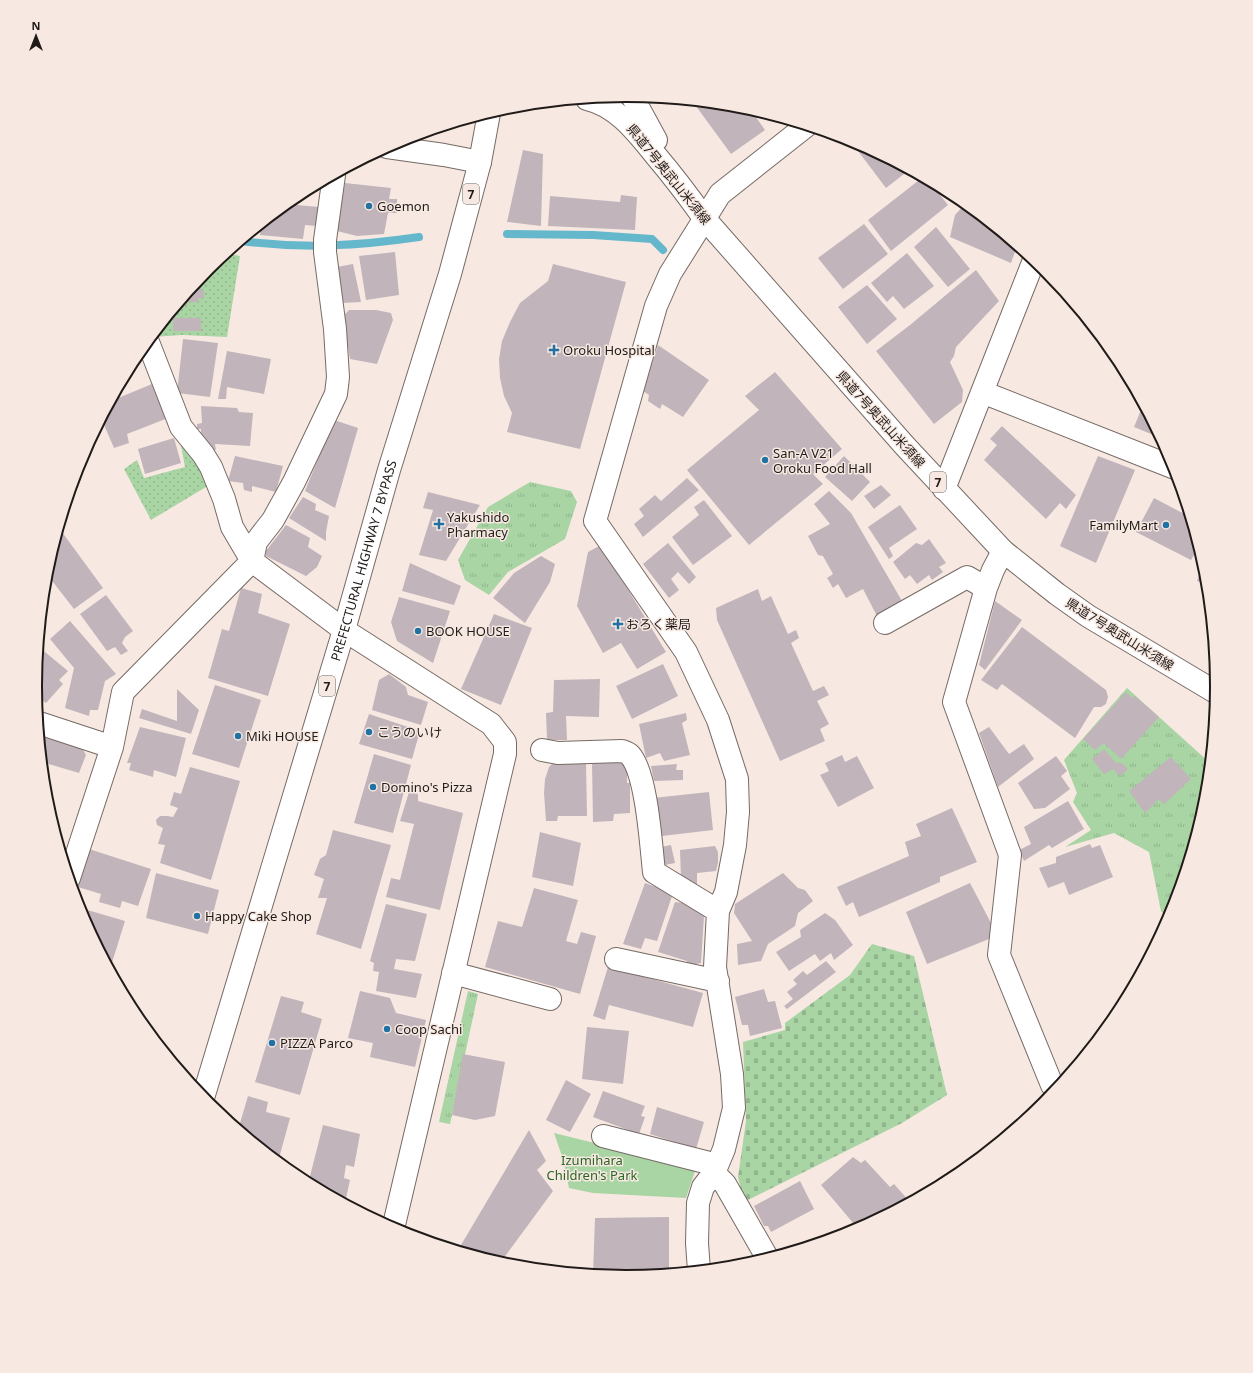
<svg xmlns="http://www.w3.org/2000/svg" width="1253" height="1373" viewBox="0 0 1253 1373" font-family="'Noto Sans','Noto Sans JP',sans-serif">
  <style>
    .grass { fill: url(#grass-tufts) }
    .cemetery { fill: url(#cemetery-stones) }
    .park { fill: #a9d4a3 }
    .garden { fill: url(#garden-dots) }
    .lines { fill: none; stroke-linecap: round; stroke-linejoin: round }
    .stream { stroke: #65b7cb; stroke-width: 8 }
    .building { fill: #c1b4bb }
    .street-casing { stroke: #766a64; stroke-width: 24 }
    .primary-casing { stroke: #766a64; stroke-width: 24 }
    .street { stroke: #fff; stroke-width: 22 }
    .primary { stroke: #fff; stroke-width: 22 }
    .poi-dot { fill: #2271a3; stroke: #f7e9e2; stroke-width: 1.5 }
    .labels { text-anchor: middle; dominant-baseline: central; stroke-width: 3; stroke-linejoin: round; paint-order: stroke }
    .shield { fill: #f7e9e2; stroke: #605955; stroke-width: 1 }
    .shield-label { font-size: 12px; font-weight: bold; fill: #201b18 }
    .street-label { font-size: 13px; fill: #201b18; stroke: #f7e9e2 }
    .poi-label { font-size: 13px; fill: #201b18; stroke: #f7e9e2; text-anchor: start }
    .park-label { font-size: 13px; fill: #2b6524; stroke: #f7e9e2 }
    .rim { fill: none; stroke: #201b18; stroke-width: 2 }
  </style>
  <defs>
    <pattern id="grass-tufts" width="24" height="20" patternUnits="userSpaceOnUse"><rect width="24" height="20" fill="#a9d4a3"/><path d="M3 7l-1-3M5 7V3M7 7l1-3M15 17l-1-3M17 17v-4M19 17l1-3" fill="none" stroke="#91b58c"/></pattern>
    <pattern id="cemetery-stones" width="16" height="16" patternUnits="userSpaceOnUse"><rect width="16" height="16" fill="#a9d4a3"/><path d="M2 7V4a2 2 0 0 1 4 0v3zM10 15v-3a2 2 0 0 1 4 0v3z" fill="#91b58c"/></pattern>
    <pattern id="garden-dots" width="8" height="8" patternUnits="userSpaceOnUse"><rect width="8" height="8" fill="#a9d4a3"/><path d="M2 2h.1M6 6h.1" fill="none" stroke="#91b58c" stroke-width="1.8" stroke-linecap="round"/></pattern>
  </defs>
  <rect width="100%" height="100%" fill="#f7e9e2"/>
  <!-- grass -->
  <path class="grass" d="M530,482L571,491L577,502L565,539L508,572L489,595L465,580L458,560L488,507Z
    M1127,688L1210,763L1207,802L1173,913L1169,920L1161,911L1149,852L1114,833L1065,847L1091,830L1073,802L1077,793L1064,760Z
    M468,991L478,994L450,1124L439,1122Z"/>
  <!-- cemetery -->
  <path class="cemetery" d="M872,944L914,956L947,1095L902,1123L744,1202L738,1177L746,1121L743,1042L785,1030V1023L850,975Z"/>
  <!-- park -->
  <path class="park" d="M554,1133L696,1168L686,1198L593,1193L569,1188L563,1159Z"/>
  <!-- garden -->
  <path class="garden" d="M226,253L240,256L227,337L182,335L153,337V336L208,268Z
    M180,440L211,484L151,520L124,469L137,460L144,478L185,467Z"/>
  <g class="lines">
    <!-- stream -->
    <path class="stream" d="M507,234L593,235L652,239L663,250
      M241,241C303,249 358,246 419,237"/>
  </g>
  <!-- building -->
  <path class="building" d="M693,102L742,106L750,109L765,130L731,154Z
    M849,139L853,140L909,170L886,188Z
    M523,150L543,154L541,226L507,222Z
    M923,177L929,181L948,205L891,251L868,220Z
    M345,183L391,188L389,199H397V213H388L384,234L357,236L337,231Z
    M621,195L637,197L635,230L548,226L550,196L620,202Z
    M966,203L1017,246L1011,263L950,237L955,215Z
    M286,204L319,207L317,226L305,225L303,239L260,235L261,225Z
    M864,224L888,254L843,289L818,258Z
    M936,227L970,269L948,287L914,247Z
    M395,252L399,295L366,300L359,256Z
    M907,253L934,286L904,309L893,296L887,302L871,283Z
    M353,264L361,302L342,303L337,267Z
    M553,264L626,282L580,449L507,432L512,413L504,396L500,378L499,359L502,341L510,322L520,303L548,281Z
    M976,270L999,301L956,347L954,356L950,362L963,390L962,402L934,424L876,351L910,325Z
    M201,277V290L204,291V298H198L199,302H186L187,305H178Z
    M867,285L897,319L867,344L838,307Z
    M349,310H376L391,313L393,320L377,364L350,359L343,316Z
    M173,318H201V331H173Z
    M183,339L218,343L210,397L177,393Z
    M658,345L709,380L683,417L662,404L660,409L648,401L649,395L643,391Z
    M227,351L271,359L264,394L227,387L226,399H218Z
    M775,372L842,449L813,474L823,484L749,545L687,470L759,410L745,396Z
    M152,384L168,418L127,434L129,443L114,448L102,420L111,401Z
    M1143,405L1161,438L1134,427Z
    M201,406L237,408L239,412L253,413L250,446L215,444L216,450L210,449L201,438V429H197V424L202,423Z
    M334,420L358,428L335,508L305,491Z
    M1002,426L1076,495L1066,509L1060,503L1046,519L984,460L997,445L990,439Z
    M174,438L181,463L145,474L138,449Z
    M235,456L283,466L276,492L252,486V492L244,490L243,483L228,481Z
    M844,456L870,482L852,501L825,477Z
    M1098,456L1135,470L1096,563L1060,546Z
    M687,478L699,490L643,537L634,524L644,516L639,509L655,495L661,501Z
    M881,485L891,495L874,509L864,496Z
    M829,491L851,513L902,601L877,616L863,589L846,598L838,584L833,588L827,578L833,574L823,556L818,555L808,536L830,524L814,504Z
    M428,492L480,505L446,561L419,555L433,510L423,508Z
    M303,497L316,504L315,510L329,516L326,532V541L289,518Z
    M1154,498L1190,517L1199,546L1191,560L1136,532Z
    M704,500L732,536L693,565L672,537L699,515L694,507Z
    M900,505L917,529L889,548L893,556L889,559L868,527Z
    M286,525L310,538L308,547L322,556L317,567L306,576L266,556V551Z
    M59,528L103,588L74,609L46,573Z
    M929,539L946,563L939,567L943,572L932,580L929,575L917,584L910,575L905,579L893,562L916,543L922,545Z
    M668,543L696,577L689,584L678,572L671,579L679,590L669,598L643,564Z
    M601,545L666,652L637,669L621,643L603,653L577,606L588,552Z
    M541,556L555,564L550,582L525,623L493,598L514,573Z
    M1204,562L1207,571L1208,585L1197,581Z
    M410,563L461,586L454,605L402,591Z
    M241,588L262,594L258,613L290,624L268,696L208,678L222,629L229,631Z
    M758,589L762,601L771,596L788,634L796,630L799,638L791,643L813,691L824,686L829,695L817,701L829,724L820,729L825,741L780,761L717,620L716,608Z
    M106,595L133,631L125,637L122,643L128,651L121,655L115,647L107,651L80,614Z
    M399,597L450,611L433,663L397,641L391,622Z
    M995,601L1022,620L985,670L979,665Z
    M494,614L532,628L501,705L461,689Z
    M70,621L116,674L105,681L98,710H90L89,716L65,708L74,668L50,639Z
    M1022,627L1106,690L1108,697L1106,704L1101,707H1094L1075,738L1002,684L997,690L981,680Z
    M39,647L68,671L59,680L63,684L46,703L36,696L35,686Z
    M663,664L678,696L632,719L616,686Z
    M389,674L406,687L408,695L428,702L421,725L372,710L379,680Z
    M600,679L599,717L566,716L567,740H547L546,713L553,712L554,680Z
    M215,685L261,700L239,768L192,754Z
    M177,689L199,710L191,734L139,718L142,709L177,721Z
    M1126,692L1132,698L1135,696L1159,717L1121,759L1104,743L1095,750L1083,739Z
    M686,713L687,720L682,723L690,755L664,761L660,753L646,758L639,724Z
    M369,714L420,731L412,759L359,744Z
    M140,727L186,738L176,777L154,770L153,777L129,770L131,763H127Z
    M989,727L1009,754L1024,744L1034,759L998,787L979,733Z
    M40,735L82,748L86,755L79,773L42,762Z
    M1104,749L1116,763H1122L1128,769L1120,776L1113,769L1104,774L1092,759Z
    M374,754L411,765L393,833L354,823Z
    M842,755L845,762L857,756L874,788L838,807L820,775L829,771L825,763Z
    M1056,756L1067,771L1061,776L1070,789L1045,808L1034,809L1018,783Z
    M1171,757L1191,779L1164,804L1159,799L1145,813L1129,791Z
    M627,761V783H630V813L614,814L613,821L593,822L592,762Z
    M553,763H586L587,816H558L557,821H546L544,793L545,779L549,767Z
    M677,764L676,770H683V780L654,781L651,766Z
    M190,767L240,781L211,880L160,863L165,845L158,844L163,828L157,825L156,820L160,816H167L173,817L178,808L170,805L174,792L181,794Z
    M409,792L418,794V801L463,813L440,910L386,897L391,878L400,880L414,824L400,821Z
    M709,792L713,830L662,836L660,820L656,821L653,798Z
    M1068,801L1084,829L1052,848L1049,845L1024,861L1019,850L1031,844L1024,827Z
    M952,808L977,862L940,877V882L859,917L853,902L846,906L837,887L909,856L905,842L921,836L916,824Z
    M333,830L391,845L361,949L316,934L327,898H318L324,879L314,875L320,859L326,855Z
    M540,832L581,843L573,886L532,877Z
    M1090,844L1092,848L1100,845L1113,877L1069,895L1064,882L1048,888L1039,868L1056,863V857Z
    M671,845L675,863L665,865L661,847Z
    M715,846L718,852V863L716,871L697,873V888L681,879L680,850Z
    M89,849L151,869L138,906L122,901L120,908L99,902L101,894L78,887Z
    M156,873L219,890L208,934L146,918Z
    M783,873L798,888L805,890L813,901L798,913L795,926L768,944L761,961L738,965L737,944L752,941L734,913L735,904Z
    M645,883L673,893L657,941L645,938L641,949L623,944Z
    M970,883L991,923L989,939L927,964L906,912Z
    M534,888L578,900L566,941L577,944L581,932L596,936L580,994L485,967L498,921L522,927Z
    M687,901L704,916L701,963L687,966V961L658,952L675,902L685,903Z
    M386,904L427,914L415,961L396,959L394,969L422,974L416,998L376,991L379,972L373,971L374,963L370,961Z
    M84,909L125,921L110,969L82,916Z
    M825,913L835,920L853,945L834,960L831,953L820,961L815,954L789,971L776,952L801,937L800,930Z
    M826,961L836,972L787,1009L784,1006L793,999L787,992L797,984L793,980L803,971L807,975Z
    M608,967L703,993L693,1027L609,1005L605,1020L593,1016Z
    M764,989L768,1002L775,1001L782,1028L750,1036L748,1025H742L735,997Z
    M360,991L390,998L396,1013L426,1020L415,1067L370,1057L373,1043L348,1038Z
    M281,996L304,1002L301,1012L322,1019L300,1095L255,1082Z
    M587,1027L629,1031L623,1084L582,1079Z
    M463,1054L505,1062L495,1116L475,1120L452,1115Z
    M566,1080L591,1094L570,1132L546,1120Z
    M603,1091L645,1106L641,1116L645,1117L639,1134L593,1117Z
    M248,1096L268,1102L266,1112L290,1118L278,1162L238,1130Z
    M657,1107L704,1122L696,1149L650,1134Z
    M323,1125L360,1134L354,1167L346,1165L344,1178L350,1180L345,1203L308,1184Z
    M529,1130L546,1161L537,1170L553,1191L500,1263L471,1255L461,1245Z
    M853,1157L861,1163L865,1160L890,1187L894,1184L910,1202L859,1230L821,1185Z
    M800,1181L814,1209L771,1232L768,1226H764L754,1206Z
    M669,1217V1274L626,1278L593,1275L595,1218Z"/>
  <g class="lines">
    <!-- street casing -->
    <g class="street-casing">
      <path id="street" d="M387,147L444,155L480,162
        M148,342L181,427L203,454L211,467L224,499L232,527L252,561L344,630L491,724L505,742V754L393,1229
        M982,392L1175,468
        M944,489L1034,260
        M1003,551L993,570L986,588L954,702L1010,855L999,955L1052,1085L1057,1090
        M885,623L967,577L986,588
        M39,723L112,747
        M542,750L558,753L622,751C625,752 628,753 630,755C647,774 651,846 654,872L718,911
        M69,878L112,747L123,692L252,561L256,542L273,520L294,482L336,394L338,377L335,329L325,252V240L334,175
        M616,959L718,981
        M453,973L550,999
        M603,1136L717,1165
        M714,1173L725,1184L768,1259
        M699,1271L697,1243L698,1203L703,1187L714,1173L724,1149L734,1108L732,1074L715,967L718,911L726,892L735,845L738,812L737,779L718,720L686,652L595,521L656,306L670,274L720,194L806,126"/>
    </g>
    <!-- primary casing -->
    <g class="primary-casing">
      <g id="primary">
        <path d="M632,96L656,140"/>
        <path d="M587,99C618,106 638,134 657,157C674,177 689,197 704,218L905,446L1003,551L1057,594L1088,616L1217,693"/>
        <path id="s1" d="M203,1098L344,630L389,470L450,274L480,162L489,113"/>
      </g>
    </g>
    <!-- street -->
    <use href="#street" class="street"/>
    <!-- primary -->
    <use href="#primary" class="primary"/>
  </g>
  <!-- markers -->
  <g class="poi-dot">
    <circle cx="369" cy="206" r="4"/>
    <path d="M552 344h4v4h4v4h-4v4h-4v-4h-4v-4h4z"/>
    <circle cx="765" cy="460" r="4"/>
    <path d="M437 518h4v4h4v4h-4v4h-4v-4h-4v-4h4z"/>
    <circle cx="1166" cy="525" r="4"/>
    <path d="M616 618h4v4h4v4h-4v4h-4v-4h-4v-4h4z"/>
    <circle cx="418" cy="631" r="4"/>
    <circle cx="369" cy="732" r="4"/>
    <circle cx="238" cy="736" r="4"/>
    <circle cx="373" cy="787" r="4"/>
    <circle cx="197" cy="916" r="4"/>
    <circle cx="387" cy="1029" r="4"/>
    <circle cx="272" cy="1043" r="4"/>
  </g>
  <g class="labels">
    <!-- shield labels -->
    <g class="shield">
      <rect x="463" y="184" width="16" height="20" rx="3"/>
      <rect x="930" y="472" width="16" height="20" rx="3"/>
      <rect x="319" y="676" width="16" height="20" rx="3"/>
    </g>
    <g class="shield-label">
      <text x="471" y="194">7</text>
      <text x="938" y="482">7</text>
      <text x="327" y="686">7</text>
    </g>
    <!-- street labels -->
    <g class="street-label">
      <text transform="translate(669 174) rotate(51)">県道7号奥武山米須線</text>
      <text transform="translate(881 419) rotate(48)">県道7号奥武山米須線</text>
      <text stroke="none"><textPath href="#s1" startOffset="561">PREFECTURAL HIGHWAY 7 BYPASS</textPath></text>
      <text transform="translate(1120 634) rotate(32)">県道7号奥武山米須線</text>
    </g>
    <!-- poi labels -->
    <g class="poi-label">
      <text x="377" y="206">Goemon</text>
      <text x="563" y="350">Oroku Hospital</text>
      <text x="773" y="453">San-A V21<tspan x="773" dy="15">Oroku Food Hall</tspan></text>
      <text x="447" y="517">Yakushido<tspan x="447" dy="15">Pharmacy</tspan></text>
      <text x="1158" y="525" text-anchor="end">FamilyMart</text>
      <text x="626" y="624">おろく薬局</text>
      <text x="426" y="631">BOOK HOUSE</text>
      <text x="377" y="732">こうのいけ</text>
      <text x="246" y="736">Miki HOUSE</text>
      <text x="381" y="787">Domino's Pizza</text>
      <text x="205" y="916">Happy Cake Shop</text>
      <text x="395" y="1029">Coop Sachi</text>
      <text x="280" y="1043">PIZZA Parco</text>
    </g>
    <!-- park labels -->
    <g class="park-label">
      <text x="592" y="1160">Izumihara<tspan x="592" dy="15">Children's Park</tspan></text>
    </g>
  </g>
  <!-- crop -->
  <path d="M0 0H1253V1373H0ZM42 686a584 584 0 1 1 1168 0a584 584 0 1 1-1168 0Z" fill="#f7e9e2" fill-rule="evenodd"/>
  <path class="rim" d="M42 686a584 584 0 1 1 1168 0a584 584 0 1 1-1168 0Z"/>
  <!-- north arrow -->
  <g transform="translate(36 36)" stroke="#f7e9e2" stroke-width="3" paint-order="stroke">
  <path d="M0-3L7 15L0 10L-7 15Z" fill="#201b18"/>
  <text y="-6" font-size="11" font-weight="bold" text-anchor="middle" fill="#201b18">N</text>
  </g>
</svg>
